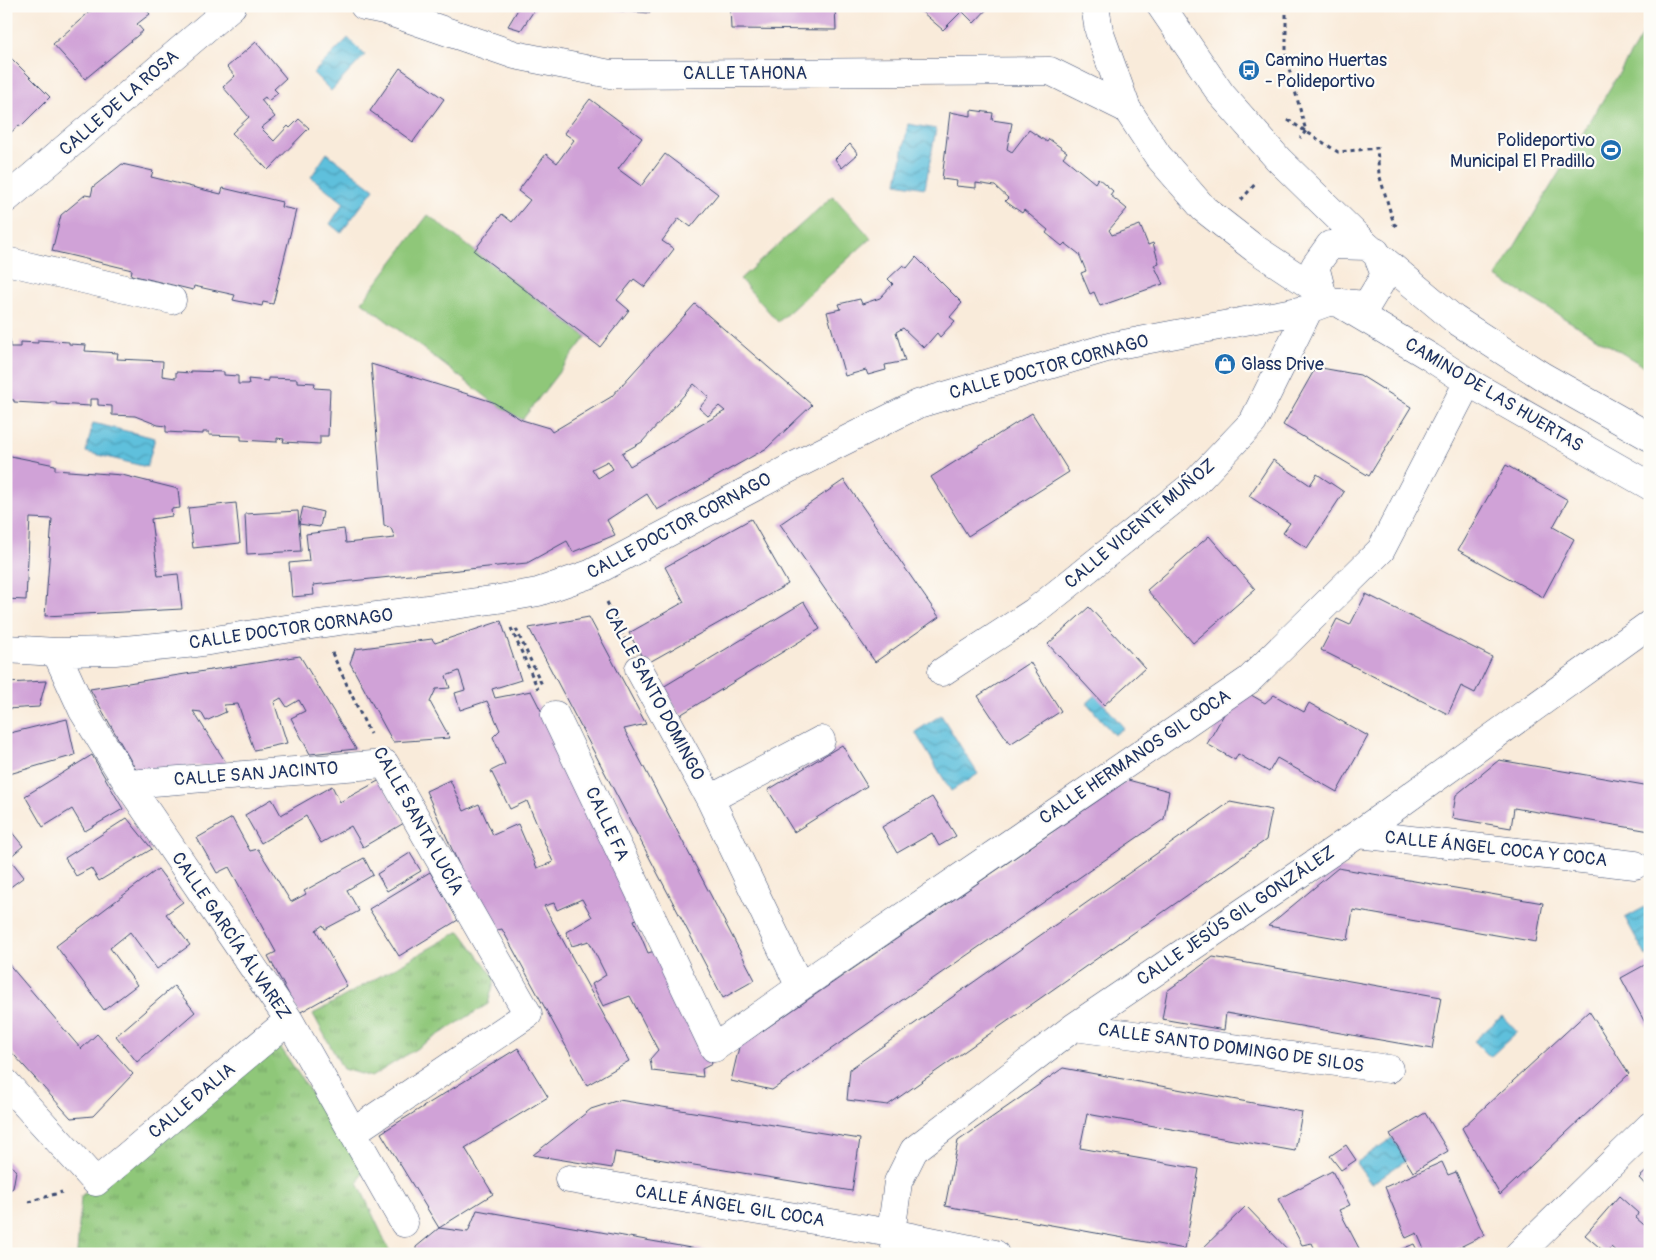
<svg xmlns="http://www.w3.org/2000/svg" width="1656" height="1260" viewBox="0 0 1656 1260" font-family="Pangolin,sans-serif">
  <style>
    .grass { fill: url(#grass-tufts); stroke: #557b6c }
    .pitch { fill: #8fc779; stroke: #557b6c }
    .water { fill: url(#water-waves); stroke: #3c789d }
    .building { fill: #d0a2d7; fill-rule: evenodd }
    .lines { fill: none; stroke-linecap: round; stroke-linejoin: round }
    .minor-casing { stroke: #3c4b71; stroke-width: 29 }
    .major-casing { stroke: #3c4b71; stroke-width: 29 }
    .path { stroke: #3c4b71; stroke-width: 3; stroke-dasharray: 4 4; stroke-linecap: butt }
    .minor { stroke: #fff; stroke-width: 28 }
    .major { stroke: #fff; stroke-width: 28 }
    .labels { text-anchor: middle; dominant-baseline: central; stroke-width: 4.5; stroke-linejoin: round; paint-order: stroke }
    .poi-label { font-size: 18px; fill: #1b2f5e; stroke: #fdfcf7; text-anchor: start }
    .street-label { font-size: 18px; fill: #1b2f5e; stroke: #fdfcf7 }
  </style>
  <defs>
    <pattern id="grass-tufts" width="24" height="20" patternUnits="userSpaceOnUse" patternTransform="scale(1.25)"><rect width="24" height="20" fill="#8fc779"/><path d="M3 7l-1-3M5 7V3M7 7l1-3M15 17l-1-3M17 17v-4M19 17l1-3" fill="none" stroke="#74a266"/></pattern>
    <pattern id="water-waves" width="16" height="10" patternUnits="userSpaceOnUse" patternTransform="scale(1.25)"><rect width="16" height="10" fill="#5ec0dc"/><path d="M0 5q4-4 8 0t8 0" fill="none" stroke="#4d9cb6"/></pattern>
  </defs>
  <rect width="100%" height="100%" fill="#fdfcf7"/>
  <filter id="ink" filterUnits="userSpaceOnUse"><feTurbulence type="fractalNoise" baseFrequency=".02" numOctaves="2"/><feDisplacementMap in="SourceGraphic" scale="10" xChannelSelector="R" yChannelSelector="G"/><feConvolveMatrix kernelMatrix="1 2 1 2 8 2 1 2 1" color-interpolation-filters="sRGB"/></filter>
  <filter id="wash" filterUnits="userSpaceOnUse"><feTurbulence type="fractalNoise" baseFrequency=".0096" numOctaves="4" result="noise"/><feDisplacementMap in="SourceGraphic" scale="20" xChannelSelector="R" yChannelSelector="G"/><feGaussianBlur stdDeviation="1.12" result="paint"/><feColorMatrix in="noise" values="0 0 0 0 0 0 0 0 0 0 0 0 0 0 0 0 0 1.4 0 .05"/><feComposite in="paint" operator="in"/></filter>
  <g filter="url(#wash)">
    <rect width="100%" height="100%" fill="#f9ebda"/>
    <!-- grass -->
    <path class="grass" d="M460,931L495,978L488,1004L371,1077L343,1069L313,1014Z
      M277,1042L363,1170L358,1183L391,1254H77L81,1196Z"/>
    <!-- pitch -->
    <path class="pitch" d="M1650,22V370L1496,277Z
      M833,196L871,238L778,322L740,279Z
      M428,215L586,337L522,420L493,402L362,302Z"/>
    <!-- water -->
    <path class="water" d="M348,38L365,55L331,91L313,73Z
      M908,124L936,129L925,188L897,183Z
      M327,153L374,189L341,233L330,224L344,203L311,177Z
      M93,423L155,438L147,467L86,452Z
      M1096,695L1124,728L1114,735L1087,703Z
      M941,715L978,774L951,791L915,732Z
      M1645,907L1650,916V954L1646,956L1625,918Z
      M1502,1016L1517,1032L1490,1057L1474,1041Z
      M1392,1138L1406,1160L1371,1184L1356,1163Z"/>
    <g id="blocks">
      <!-- building -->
      <path class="building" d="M96,6H143L150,14L137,24L143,31L85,79L53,44Z
        M520,6H537L521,30L508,26Z
        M588,6H651L650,13L588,8Z
        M730,6H835L836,30L731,29Z
        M915,6H990L974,23L962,11L943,30Z
        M256,42L286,78L274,89L278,93L268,101L265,97L261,100L275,117L261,128L274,141L288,126L290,128L299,119L309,128L268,170L232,133L249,117L223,87L235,76L227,67Z
        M8,55L50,97L21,126L19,125L6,137V57Z
        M400,68L444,99L413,142L370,111Z
        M590,99L642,138L618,169L641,186L665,154L718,194L691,227L679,218L662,241L674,249L645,287L634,279L617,300L629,310L600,347L474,251L502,214L512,222L530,200L518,191L546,154L557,163L574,140L564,133Z
        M971,110L993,113L992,120L1012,123L1007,149L1012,152L1029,130L1047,142L1049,139L1067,152L1063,157L1095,183L1098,178L1113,191L1110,195L1127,209L1109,230L1112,235L1140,225L1148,245L1153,243L1159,263L1154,265L1163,284L1100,306L1094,292L1090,294L1081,273L1086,271L1079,254L1065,243L1062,246L1046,233L1048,230L1024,210L1022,213L1005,201L1008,198L995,186L976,183V188L956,186L957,181L942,179L950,112L971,116Z
        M850,144L858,154L842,168L835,159Z
        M122,164L153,171L151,177L221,194L223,188L282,202L281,207L296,210L273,304L263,302L262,306L233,300L235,295L194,286L193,290L131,275L132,270L52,251L61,215L85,195L91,196L93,187Z
        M916,257L962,303L950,317L955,321L940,337L937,333L924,348L903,328L896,332L905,361L885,365L886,370L868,375L866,370L845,376L827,312L841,309L839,304L860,299L862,304L880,298L893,284L888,279L903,265L907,268Z
        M695,304L812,405L767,448L657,510L647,494L607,520L615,535L573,552L567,541L527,563L313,585L314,595L292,597L289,563L309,561L306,534L344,529L346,543L395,538L391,528L384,525L371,364L493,402L522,420L549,428L552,432L611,397ZM694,384L709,397L699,408L708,416L719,406L725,411L630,466L622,453L642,442ZM608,461L613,469L598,478L592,469Z
        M6,339H10V347H20V342L38,343V340L69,342V344L86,345L85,351L118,353L117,359L163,361L162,376L176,378V372L191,373V371L224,372V375L238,376V384H249L248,379L268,381V378L297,379V382L315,383L314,388L330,389L328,436H320V444L283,442L284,439L277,438V442L241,440V436L209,435V432H203V434L166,432V426L158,425L135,416L112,415V406L98,405V399H90V406L56,404V402H50V404L14,402V400L6,399Z
        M1316,367L1360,375L1411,407L1369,476L1283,425Z
        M1032,413L1069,472L968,536L931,477Z
        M6,455L55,465V470L122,475L178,489L180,508L171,509L172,516L151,519L158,576L178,574L182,609L45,616L52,519L30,518L26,600L6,599Z
        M1273,460L1310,485L1317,474L1344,492L1307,548L1283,533L1290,523L1249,496Z
        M1506,465L1568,500L1553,527L1574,539L1543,597L1458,550Z
        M844,480L939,617L875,662L780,524Z
        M236,503L240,543L193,548L188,508Z
        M303,507L323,512L320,527L299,524Z
        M298,511L301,551L247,554L245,514Z
        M751,519L788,584L646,664L629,633L684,602L665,567Z
        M1209,536L1255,589L1193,643L1147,590Z
        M1366,594L1492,657L1475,693L1461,686L1448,714L1321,650L1337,619L1350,625Z
        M804,602L820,629L680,715L663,687Z
        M1089,607L1145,668L1104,705L1048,644Z
        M589,617L646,724L624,729L755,980L723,998L529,628Z
        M501,621L521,680L492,689L495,698L531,691L646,916L634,920L648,953L658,950L697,1029L712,1064L702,1069L703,1077L652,1071L650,1059L658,1050L630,996L603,1006L592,984L606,975L589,941L572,946L566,932L592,917L582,899L557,910L554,903L544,906L629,1061L587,1085L502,929L489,932L426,791L450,780L464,811L479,804L493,835L518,824L537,868L553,862L527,801L510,809L491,771L505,764L493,737L500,730L487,701L460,710L455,693L465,690L459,671L446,676L450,688L436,689L430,702L450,738L393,742L350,663L355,649L432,639L435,643Z
        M300,656L356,749L310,754L291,718L305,711L299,700L287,707L281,698L274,702L287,743L254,750L238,704L224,705L226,712L206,721L201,712L193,711L227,764L136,770L90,689Z
        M1030,662L1061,711L1010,744L978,696Z
        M46,681L39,707L6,709V683Z
        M1239,688L1265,703L1274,695L1304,712L1309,703L1368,736L1337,792L1277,758L1269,772L1238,754L1235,760L1207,744Z
        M67,719L75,755L6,775V734Z
        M842,745L867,786L794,832L768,790Z
        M92,755L123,809L85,831L72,809L43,827L25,796Z
        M1499,760L1650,786V831L1514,808L1511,828L1452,818L1456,795Z
        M380,780L404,823L363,847L351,826L321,843L306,816L261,843L245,815L272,799L281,815L332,786L340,802Z
        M1128,780L1169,791L1164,819L772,1090L731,1081L739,1047Z
        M932,797L956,836L939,846L932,833L897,853L882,827Z
        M1230,802L1272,810L1266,840L888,1105L847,1100L850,1069Z
        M127,818L152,849L99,881L91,868L76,876L65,858Z
        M232,818L250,851L258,849L291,902L306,894L304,891L364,858L373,875L347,890L359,911L325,929L323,925L316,930L347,986L299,1013L268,956L276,952L229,867L217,873L197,838Z
        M6,825L23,846L9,858L24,877L9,888L6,884Z
        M410,853L421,871L387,891L377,874Z
        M1338,868L1543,903L1536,942L1353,910L1348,940L1268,926Z
        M158,869L183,902L166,914L190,945L157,969L130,932L110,948L137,985L104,1010L56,946Z
        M430,872L458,920L399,956L369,909Z
        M1213,957L1441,997L1432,1049L1226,1013L1224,1030L1162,1019L1167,991Z
        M6,961L81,1049L97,1034L133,1074L93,1116L71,1118L6,1046Z
        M1650,962V1032L1621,978Z
        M174,986L195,1012L137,1062L116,1036Z
        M1589,1011L1629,1074L1500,1195L1462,1128Z
        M518,1048L548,1097L465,1148L493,1194L439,1228L381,1133Z
        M1063,1068L1302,1112L1295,1151L1087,1114L1080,1148L1199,1169L1185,1249L945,1206L958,1141Z
        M619,1100L860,1139L852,1191L615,1152L612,1168L533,1155L591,1109Z
        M1425,1113L1448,1151L1413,1172L1390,1134Z
        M1346,1145L1356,1160L1341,1170L1330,1156Z
        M6,1160L16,1171L13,1188L6,1192Z
        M1442,1162L1448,1175L1456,1172L1484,1235L1446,1254H1426L1417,1233L1406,1238L1385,1187Z
        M1650,1168V1190L1639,1178Z
        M1332,1171L1350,1205L1339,1210L1362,1254H1317L1312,1243L1302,1245L1278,1199Z
        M1619,1196L1638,1213L1636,1218L1650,1230V1254H1619L1611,1247L1606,1253L1585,1235Z
        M1246,1206L1291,1253L1290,1254H1197Z
        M477,1210L719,1253V1254H416V1247L439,1228L468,1232Z
        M1414,1244L1419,1254H1398L1397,1251Z"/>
    </g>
  </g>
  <g filter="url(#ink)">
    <use href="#blocks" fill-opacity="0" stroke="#3c4b71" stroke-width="1"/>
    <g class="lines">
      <!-- minor casing -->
      <g class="minor-casing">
        <path id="minor" d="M364,6L384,10L515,55L610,74L1050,71L1127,109
          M6,199L232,6
          M6,261L172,300
          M6,649L56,652L115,651L196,643L318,624L498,599L538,592L590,574L796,465L918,404L1113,346L1309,309L1328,302
          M56,652L83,711L128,784L289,1020L404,1223
          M639,669L710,799L800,987
          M942,672L1034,612L1195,483L1253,422L1309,309
          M555,715L714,1048L800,987L1249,680L1381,550L1468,382
          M128,784L385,764L528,1014L353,1132
          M710,799L821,740
          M1358,834L1635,865
          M1074,1027L1389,1069
          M6,1083L96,1182L289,1020
          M569,1179L891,1233L995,1254
          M898,1254L891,1233L898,1182L914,1150L1074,1027L1358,834L1650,624
          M1519,1254L1650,1126"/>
      </g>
      <!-- major casing -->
      <g class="major-casing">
        <path id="major" d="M1095,6L1099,31L1127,109L1158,156L1204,209L1254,248L1322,293
          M1161,6L1221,94L1278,159L1367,246L1454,319L1542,376L1650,437
          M1367,246L1330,245L1315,266L1322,293L1328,302L1367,305L1385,275L1376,252
          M1339,303L1430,357L1468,382L1650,486"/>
      </g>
      <!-- path -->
      <path class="path" d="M1286,6V58L1306,131L1300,138
        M1288,120L1338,152L1377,148L1379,174L1394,224L1397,226
        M1241,200L1257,182
        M607,602L626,641
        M511,628L538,689
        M516,629L543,687
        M332,653L370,734
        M29,1202L62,1192"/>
      <!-- minor -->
      <use href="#minor" class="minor"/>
      <!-- major -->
      <use href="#major" class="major"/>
    </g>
  </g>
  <!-- icons -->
  <defs>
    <g id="bus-disc" transform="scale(1.125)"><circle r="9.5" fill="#1f6fb2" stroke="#fdfcf7"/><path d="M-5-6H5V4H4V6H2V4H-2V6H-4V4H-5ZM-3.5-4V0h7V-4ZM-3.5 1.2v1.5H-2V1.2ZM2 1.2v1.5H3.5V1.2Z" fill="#fff"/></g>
    <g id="stadium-disc" transform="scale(1.125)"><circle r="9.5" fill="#1f6fb2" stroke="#fdfcf7"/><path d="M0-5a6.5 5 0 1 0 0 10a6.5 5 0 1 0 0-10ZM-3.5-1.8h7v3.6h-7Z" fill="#fff"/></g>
    <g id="shop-disc" transform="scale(1.125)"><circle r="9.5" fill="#1f6fb2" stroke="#fdfcf7"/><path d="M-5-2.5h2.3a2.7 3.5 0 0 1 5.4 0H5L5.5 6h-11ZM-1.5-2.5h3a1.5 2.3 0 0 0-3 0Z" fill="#fff"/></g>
  </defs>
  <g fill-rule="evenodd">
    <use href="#bus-disc" x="1249" y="70"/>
    <use href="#stadium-disc" x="1611" y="150"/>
    <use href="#shop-disc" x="1225" y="364"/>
  </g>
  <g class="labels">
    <!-- poi labels -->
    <g class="poi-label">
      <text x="1265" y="60">Camino Huertas<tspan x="1265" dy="21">- Polideportivo</tspan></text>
      <text x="1595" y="140" text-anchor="end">Polideportivo<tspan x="1595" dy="21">Municipal El Pradillo</tspan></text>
      <text x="1241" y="364">Glass Drive</text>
    </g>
    <!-- street labels -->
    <g class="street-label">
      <text x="745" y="73">CALLE TAHONA</text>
      <text transform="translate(119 103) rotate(-41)">CALLE DE LA ROSA</text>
      <text transform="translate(1049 367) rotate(-15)">CALLE DOCTOR CORNAGO</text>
      <text transform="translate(1494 395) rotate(31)">CAMINO DE LAS HUERTAS</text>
      <text transform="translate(1140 524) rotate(-40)">CALLE VICENTE MUÑOZ</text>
      <text transform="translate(679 526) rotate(-28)">CALLE DOCTOR CORNAGO</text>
      <text transform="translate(291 629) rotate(-8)">CALLE DOCTOR CORNAGO</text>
      <text transform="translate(654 694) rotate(62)">CALLE SANTO DOMINGO</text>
      <text transform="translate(1135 757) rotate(-34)">CALLE HERMANOS GIL COCA</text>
      <text transform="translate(256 774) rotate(-4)">CALLE SAN JACINTO</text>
      <text transform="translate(418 821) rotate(61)">CALLE SANTA LUCÍA</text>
      <text transform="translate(607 824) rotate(65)">CALLE FA</text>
      <text transform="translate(1496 849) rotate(6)">CALLE ÁNGEL COCA Y COCA</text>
      <text transform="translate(1236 916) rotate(-34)">CALLE JESÚS GIL GONZÁLEZ</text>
      <text transform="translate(231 936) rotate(56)">CALLE GARCÍA ÁLVAREZ</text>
      <text transform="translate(1231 1048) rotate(8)">CALLE SANTO DOMINGO DE SILOS</text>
      <text transform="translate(192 1101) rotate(-40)">CALLE DALIA</text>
      <text transform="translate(730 1206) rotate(9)">CALLE ÁNGEL GIL COCA</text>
    </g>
  </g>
  <!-- margin -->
  <rect width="1656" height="1260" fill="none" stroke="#fdfcf7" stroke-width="25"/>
</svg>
